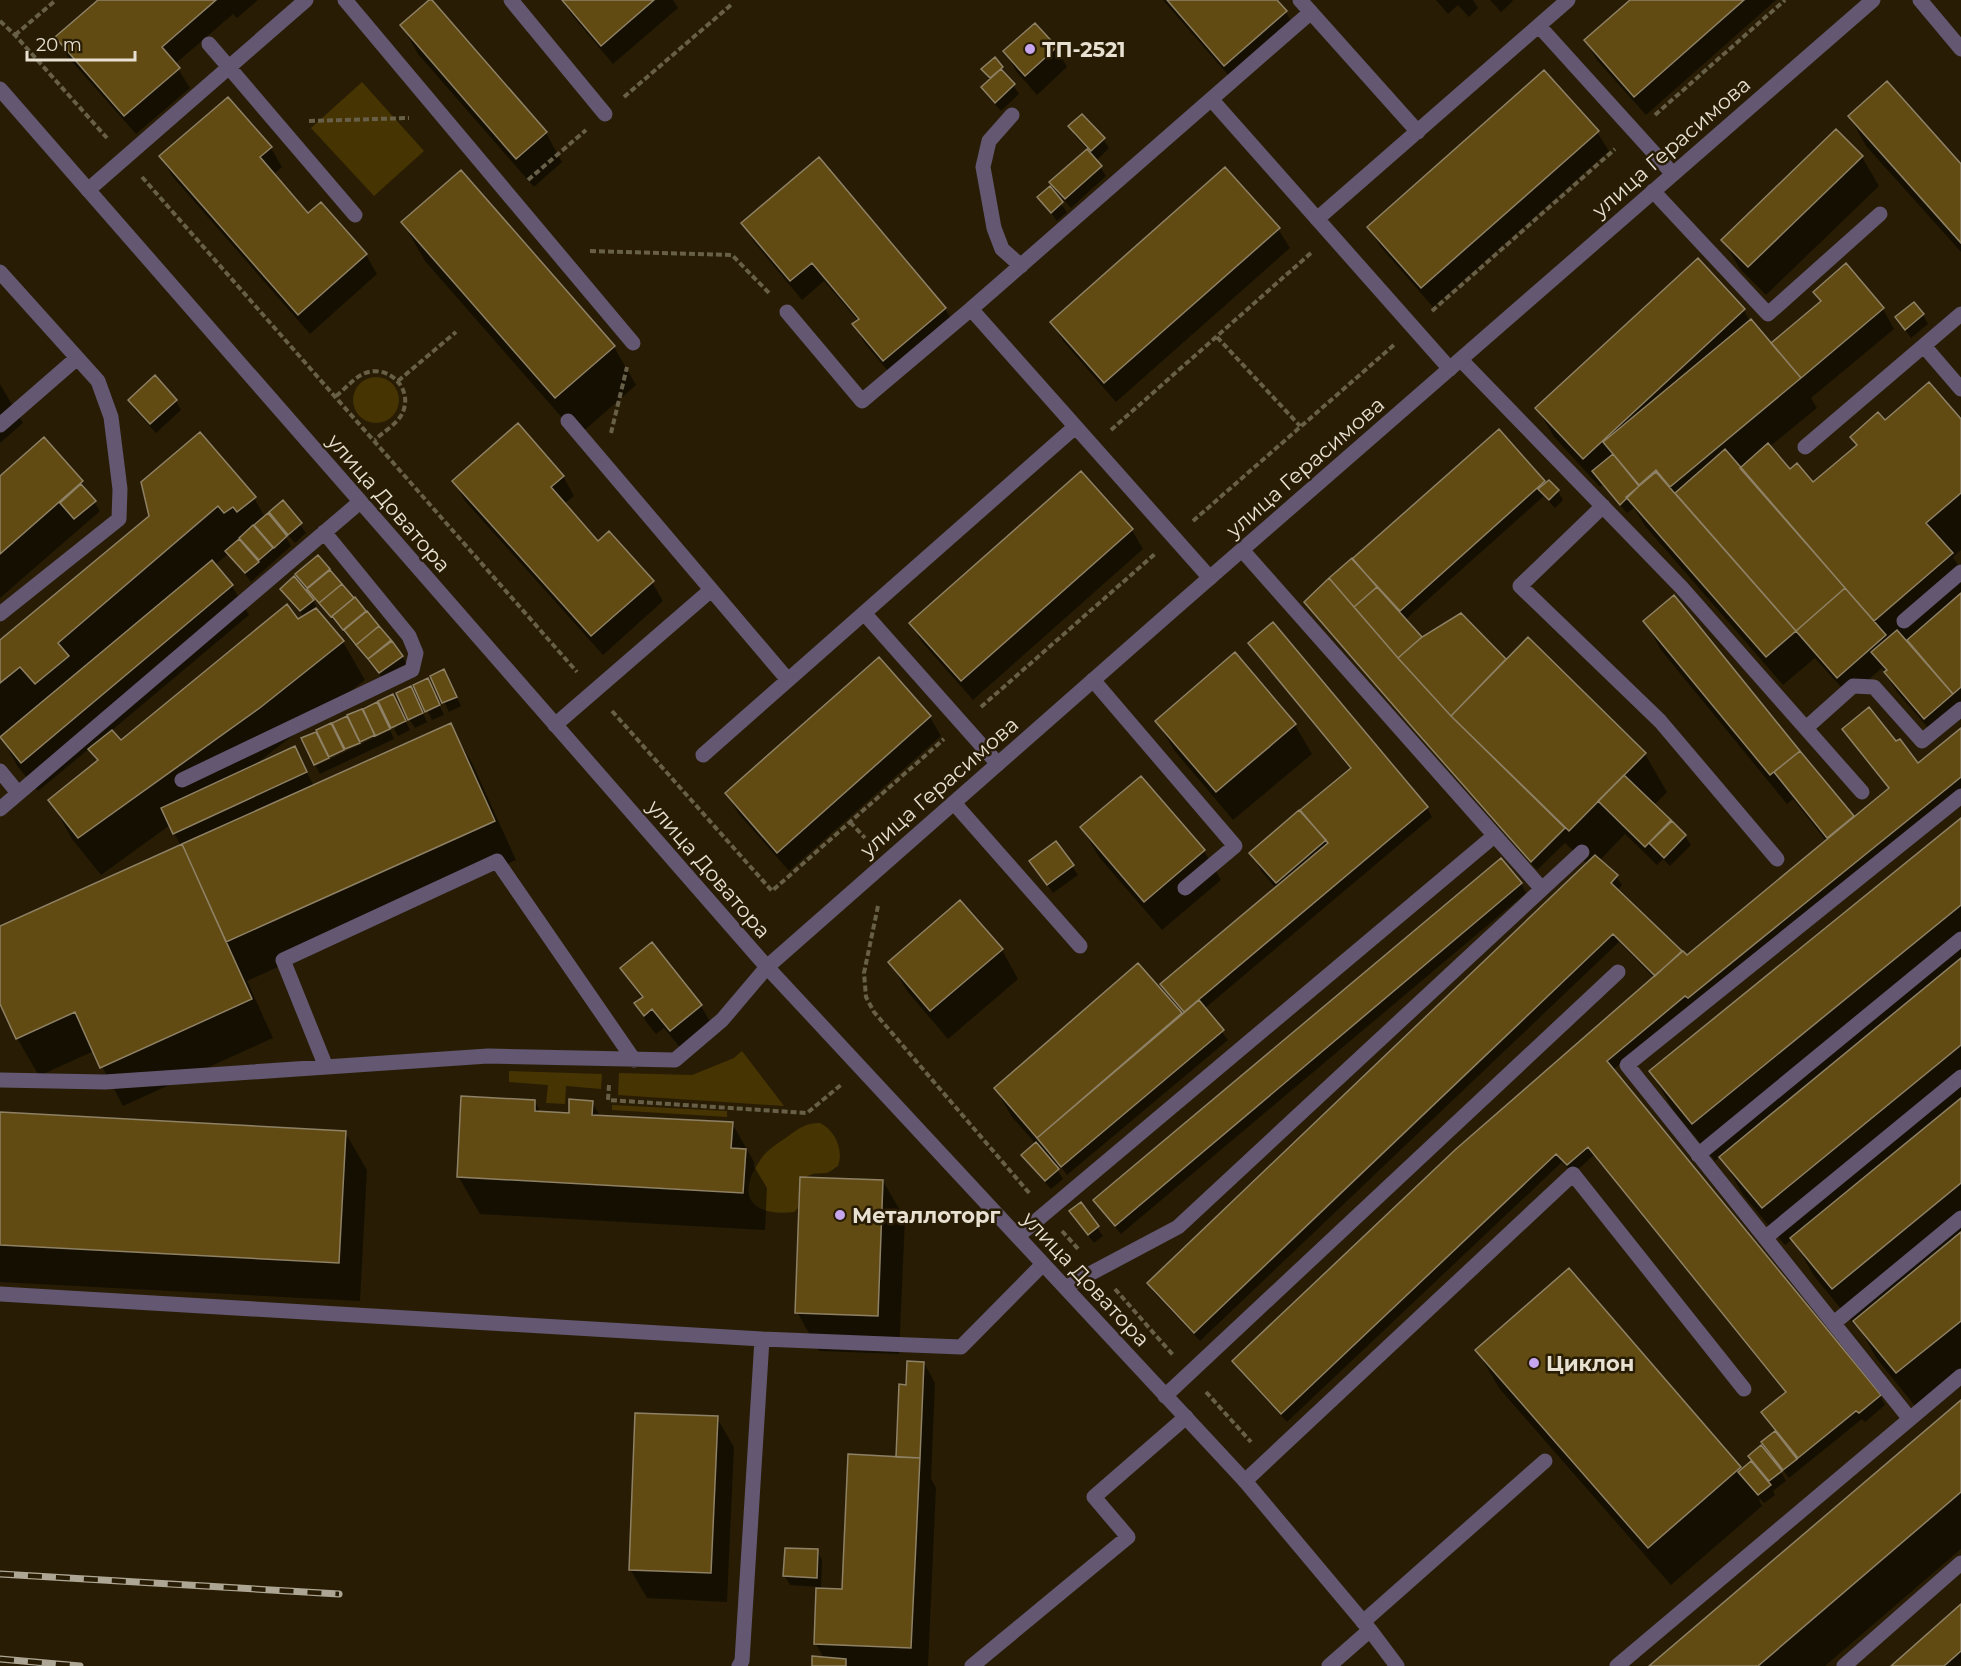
<svg xmlns="http://www.w3.org/2000/svg" width="1961" height="1666" viewBox="0 0 1961 1666" font-family="Montserrat,sans-serif">
  <style>
    .green { fill: #463403 }
    .shadow { fill: #0007; fill-rule: evenodd }
    .building { fill: #614b13; stroke: #8e8165; stroke-width: 1.5 }
    .lines { fill: none; stroke-linecap: round; stroke-linejoin: round }
    .path { stroke: #685f49; stroke-width: 4; stroke-dasharray: 6 3; stroke-linecap: butt }
    .service { stroke: #635771; stroke-width: 15 }
    .minor { stroke: #635771; stroke-width: 15 }
    .rail-casing { stroke: #aea694; stroke-width: 7 }
    .rail { stroke: #281d04; stroke-width: 4.5; stroke-dasharray: 14; stroke-linecap: butt }
    .poi-dot { fill: #c7a6ef; stroke: #281d04; stroke-width: 2 }
    .labels { text-anchor: middle; dominant-baseline: central; stroke-width: 5; stroke-linejoin: round; paint-order: stroke }
    .poi-label { font-size: 21px; font-weight: bold; fill: #e8e1d2; stroke: #281d04; text-anchor: start }
    .street-label { font-size: 21px; fill: #e8e1d2; stroke: #281d04 }
  </style>
  <rect width="100%" height="100%" fill="#281d04"/>
  <!-- green -->
  <path class="green" d="M362,82L424,151L374,196L311,128Z
    M353 400a23 23 0 1 1 46 0a23 23 0 1 1-46 0Z
    M742,1051L784,1106L618,1095L619,1073L692,1075L734,1058Z
    M509,1071L602,1074L601,1089L566,1086L565,1104L546,1103L548,1085L509,1082Z
    M612,1105L727,1111V1117L612,1110Z
    M820,1123C835,1130 844,1150 838,1166C834,1168 831,1172 826,1173C819,1174 812,1172 807,1177C797,1186 808,1202 794,1212C754,1217 735,1198 759,1162C765,1151 777,1144 787,1137C798,1129 805,1123 820,1123Z"/>
  <!-- shadow -->
  <path class="shadow" d="M100,0H258L237,18L233,14L175,64L190,88L136,134L68,57L57,37Z
    M562,0H673L678,8L613,64L571,14Z
    M1163,0H1275L1286,12L1297,32L1236,84Z
    M1436,0H1473L1478,8L1469,17L1458,5L1448,14Z
    M1490,0H1512L1513,1L1501,12Z
    M1632,0H1776L1646,115L1597,60L1586,41Z
    M402,25L546,133L562,162L534,187L418,54Z
    M1035,25L1056,48L1067,67L1037,95L1016,71L1005,51Z
    M1002,68L1019,94L1001,111L988,97L983,88L990,81L983,70Z
    M1850,117L1961,167V252L1866,146Z
    M1070,126L1103,139L1109,148L1096,161L1106,176L1071,208L1056,191L1051,182L1088,150L1075,136Z
    M1597,132L1609,151L1433,307L1380,246L1369,227Z
    M271,148L282,167L273,175L308,215L321,204L366,255L377,274L310,334L172,176L161,156Z
    M1862,157L1879,186L1766,295L1740,269L1723,240Z
    M461,172L614,347L636,385L578,436L425,261L403,223Z
    M1049,188L1067,212L1057,221L1039,197Z
    M743,223L945,308L956,328L895,379L865,344L854,325L858,321L824,281L802,300L754,242Z
    M1278,229L1290,248L1116,402L1063,341L1051,322Z
    M1846,265L1883,309L1894,329L1811,398L1817,408L1769,447L1790,471L1813,484L1857,447L1852,437L1885,422H1961V550L1953,557L1961,570V716L1936,737L1897,692L1882,668L1849,696L1815,658L1783,685L1645,526L1634,508L1627,513L1603,485L1600,487L1554,437L1537,408L1744,310L1750,322L1775,350L1821,303L1815,292ZM1948,554V558L1869,627L1867,625Z
    M1923,315L1928,324L1911,338L1897,318Z
    M155,378L176,401L181,410L156,433L135,410L130,400Z
    M0,384L23,423L0,443Z
    M1499,431L1545,485L1558,491L1563,500L1555,508L1544,496L1405,620L1422,639L1460,615L1506,662L1645,754L1667,792L1654,805L1685,836L1691,845L1670,866L1663,859L1657,865L1625,834L1599,861L1616,876L1622,885L1617,891L1687,957L1827,842L1793,799L1787,804L1661,650L1645,621L1674,598L1854,819L1890,789L1844,729L1896,743L1918,765L1961,730V790L1691,1004L1613,1070L1880,1396L1885,1405L1865,1422L1862,1419L1789,1478L1781,1467L1779,1468L1786,1481L1773,1491L1775,1495L1764,1503L1760,1499L1759,1500L1762,1506L1671,1585L1499,1388L1477,1350L1569,1270L1742,1471L1753,1462L1771,1457L1763,1442L1776,1432L1763,1413L1787,1394L1594,1155L1573,1174L1562,1162L1287,1422L1240,1371L1234,1361L1654,978L1619,942L1200,1341L1154,1293L1148,1284L1587,864L1565,843L1537,870L1420,737L1312,611L1306,602Z
    M563,476L574,496L564,504L598,543L652,582L663,601L603,655L465,501L454,481Z
    M0,478L82,482L100,511L0,598Z
    M254,498L265,517L276,525L277,524L271,513L283,502L306,533L295,543L286,533L284,534L291,546L251,582L229,553L215,565L232,586L249,615L111,731L121,742L304,617L287,598L282,589L313,600L318,610L317,611L343,642L365,680L257,763L258,765L294,748L314,786L450,725L472,763L516,860L247,981L273,1038L123,1106L94,1051L39,1076L17,1038L0,1000V927L181,846L170,825L101,875L72,839L50,800L98,762L90,748L38,791L18,767L2,738L0,739V642L150,517Z
    M1132,530L1143,549L973,700L922,642L911,623Z
    M318,557L402,656L407,665L386,682L302,583L297,574Z
    M1250,643L1427,808L1432,817L1204,1009L1228,1040L1067,1175L1058,1163L1055,1166L1063,1179L1051,1189L1029,1164L1023,1155L1036,1144L1012,1117L995,1088L1171,999L1162,984L1276,888L1262,872L1251,853L1307,818L1302,810L1351,770L1256,653ZM1179,1007L1185,1014L1183,1016L1178,1008Z
    M1235,655L1295,725L1312,754L1233,820L1174,750L1157,721Z
    M879,659L930,717L941,736L789,871L738,813L727,794Z
    M432,677L449,680L461,706L449,712Z
    M415,686L432,689L444,715L432,720Z
    M415,697L427,722L415,728L409,719Z
    M377,704L389,728L314,763L303,739Z
    M398,705L410,730L398,736L394,729L397,727L396,724Z
    M390,730L394,739L320,774L316,766Z
    M1141,778L1204,851L1221,880L1162,930L1099,857L1082,828Z
    M1961,820V1376L1919,1411L1877,1359L1857,1324L1855,1326L1814,1276L1793,1239L1785,1245L1743,1195L1721,1156L1715,1161L1673,1110L1651,1072Z
    M1056,844L1078,875L1053,893L1037,870Z
    M1521,883L1526,893L1121,1234L1101,1210L1095,1201Z
    M652,944L701,1006L712,1025L682,1050L664,1028L656,1034L647,1023L636,1004L642,999L622,968Z
    M1002,950L1018,979L948,1039L907,991L890,962Z
    M535,1101L541,1113L570,1115L592,1102L600,1116L732,1123L754,1162V1166L767,1188L765,1230L480,1214L458,1176Z
    M0,1114L345,1132L367,1170L360,1301L0,1282Z
    M883,1181L905,1219L899,1354L819,1351L797,1312Z
    M1080,1204L1103,1236L1094,1243L1077,1221Z
    M924,1363L935,1383L931,1479L936,1488L928,1666H813L824,1658L815,1643L818,1587L790,1585L785,1576L817,1551L822,1560L821,1590L843,1591L897,1458L908,1386Z
    M1961,1402V1549L1825,1666H1651Z
    M717,1418L734,1447L727,1602L647,1598L630,1569Z
    M1961,1606V1665L1959,1666H1893Z"/>
  <!-- building -->
  <path class="building" d="M98,0H216L162,47L180,68L124,116L55,37Z
    M429,0H432L547,132L516,159L400,25Z
    M562,0H654L601,46Z
    M1167,0H1277L1287,11L1224,66Z
    M1630,0H1744L1634,97L1584,40Z
    M1035,23L1057,47L1025,76L1003,51Z
    M995,57L1003,67L990,78L981,69Z
    M1001,69L1015,84L995,103L981,87Z
    M1544,70L1599,131L1421,288L1367,227Z
    M1887,81L1961,164V243L1848,116Z
    M228,97L272,147L260,157L308,213L321,202L367,254L298,315L159,156Z
    M1082,114L1105,138L1091,151L1068,126Z
    M1836,129L1863,156L1748,267L1721,240Z
    M1087,149L1102,166L1065,199L1049,182Z
    M819,157L946,308L883,361L852,324L859,319L812,263L790,281L741,223Z
    M1225,167L1280,228L1104,383L1050,322Z
    M461,170L615,346L555,398L401,222Z
    M1050,186L1063,202L1051,213L1037,197Z
    M1698,258L1745,309L1583,459L1535,408Z
    M1846,263L1884,308L1801,378L1771,343L1821,301L1813,292Z
    M1914,302L1924,314L1905,330L1895,317Z
    M1751,319L1801,378L1670,487L1656,470L1639,485L1603,442Z
    M155,375L177,400L150,424L128,400Z
    M1929,382L1961,419V493L1926,523L1953,553L1874,621L1740,468L1768,443L1790,469L1797,463L1813,482L1857,445L1850,437L1878,412L1885,420Z
    M518,423L564,476L551,487L598,541L609,531L654,581L591,636L452,481Z
    M1499,429L1545,481L1400,611L1352,559Z
    M200,432L256,497L237,512L233,507L224,513L218,506L58,643L69,656L35,684L20,667L0,683V640L149,516L141,482Z
    M44,437L83,481L0,554V476Z
    M1725,449L1845,588L1796,631L1675,493Z
    M1613,454L1639,486L1620,505L1592,471Z
    M1081,471L1133,529L961,681L909,623Z
    M1656,472L1796,631L1766,657L1626,497Z
    M1549,480L1559,490L1549,500L1538,489Z
    M81,484L96,501L74,519L60,503Z
    M283,500L302,523L288,535L269,512Z
    M268,513L287,536L274,548L254,525Z
    M253,525L273,548L259,560L239,538Z
    M239,539L259,562L245,573L225,551Z
    M318,555L330,569L307,588L295,574Z
    M1352,558L1377,587L1354,607L1329,578Z
    M212,560L233,585L21,763L0,737Z
    M330,570L342,584L319,603L307,589Z
    M294,576L314,600L300,611L280,589Z
    M1329,578L1398,658L1451,716L1565,828L1531,862L1413,728L1304,602Z
    M342,584L354,598L331,617L319,603Z
    M1377,587L1422,637L1398,658L1354,607Z
    M1845,588L1886,635L1837,678L1796,631Z
    M1961,593V687L1953,694L1907,640Z
    M1674,595L1800,751L1770,775L1643,621Z
    M355,597L366,611L343,630L332,616Z
    M287,604L298,619L316,608L344,641L261,707L78,838L48,800L98,760L88,749L112,730L121,740Z
    M367,611L379,626L356,645L344,630Z
    M1461,613L1506,659L1451,716L1398,658L1422,637Z
    M1273,622L1428,807L1184,1012L1160,984L1328,843L1300,810L1351,768L1248,643Z
    M379,626L391,640L368,659L356,645Z
    M1897,630L1953,694L1924,719L1884,672L1887,670L1871,652Z
    M1528,637L1646,753L1569,831L1451,716Z
    M392,641L403,656L379,673L368,659Z
    M1235,652L1296,724L1216,792L1155,721Z
    M879,657L931,716L777,853L725,793Z
    M444,669L457,697L442,703L430,676Z
    M428,678L440,705L425,712L413,685Z
    M411,686L423,713L408,720L396,693Z
    M393,694L406,721L391,728L378,701Z
    M377,702L390,729L375,736L363,709Z
    M1869,707L1896,741L1900,739L1918,763L1961,728V777L1688,998L1685,996L1607,1061L1881,1395L1859,1413L1856,1411L1798,1458L1761,1412L1786,1392L1588,1147L1567,1165L1556,1154L1281,1414L1232,1361L1456,1149L1683,951L1687,955L1889,788L1842,729Z
    M362,709L375,735L360,742L347,715Z
    M347,716L360,743L345,749L332,723Z
    M331,723L344,750L329,757L316,730Z
    M451,723L495,821L226,942L182,844Z
    M316,732L329,758L314,765L301,738Z
    M295,746L307,772L173,834L161,808Z
    M1800,751L1854,816L1827,838L1774,772Z
    M1624,775L1671,820L1645,847L1598,801Z
    M1141,776L1205,850L1144,902L1080,827Z
    M1299,810L1326,840L1276,883L1249,853Z
    M1961,818V905L1692,1124L1649,1071Z
    M1672,821L1686,835L1664,858L1649,843Z
    M1056,841L1074,865L1047,885L1029,861Z
    M182,844L252,999L100,1068L75,1012L16,1039L0,1004V926Z
    M1595,855L1618,875L1611,883L1682,951L1655,976L1613,934L1194,1333L1147,1283Z
    M1501,858L1522,883L1115,1226L1093,1200Z
    M960,900L1003,949L930,1011L888,962Z
    M652,942L702,1005L670,1031L652,1009L644,1016L634,1003L643,997L620,968Z
    M1961,958V1045L1762,1208L1719,1157Z
    M1138,963L1182,1013L1037,1138L994,1088Z
    M1199,1000L1224,1030L1061,1167L1037,1138Z
    M461,1096L535,1100V1111L569,1113V1099L593,1101L592,1115L733,1122L731,1148L746,1149L743,1193L457,1177Z
    M1961,1098V1183L1832,1289L1790,1238Z
    M0,1112L346,1131L339,1263L0,1245Z
    M1036,1142L1059,1169L1045,1181L1021,1155Z
    M800,1177L883,1180L878,1316L795,1313Z
    M1081,1202L1099,1226L1088,1235L1069,1211Z
    M1961,1232V1321L1896,1373L1853,1321Z
    M1569,1268L1741,1467L1648,1548L1475,1350Z
    M907,1361L924,1362L920,1458L896,1457L899,1384L906,1385Z
    M1961,1400V1492L1758,1666H1649Z
    M635,1413L718,1416L711,1573L629,1570Z
    M1775,1431L1797,1459L1783,1470L1761,1442Z
    M1761,1445L1782,1471L1769,1481L1748,1456Z
    M848,1454L920,1458L911,1648L814,1644L816,1588L842,1589Z
    M1751,1461L1771,1485L1758,1495L1738,1472Z
    M785,1548L818,1549L817,1578L783,1576Z
    M1961,1604V1651L1944,1666H1891Z
    M812,1656L846,1659V1666H812Z"/>
  <g class="lines">
    <!-- path -->
    <path class="path" d="M0,21L15,35L107,138
      M15,35L56,0
      M624,97L732,4
      M1655,115L1785,0
      M309,121L409,118
      M142,177L577,672
      M528,180L586,130
      M590,251L732,255L770,294
      M1432,311L1615,149
      M1217,337L1300,426
      M398,381L456,332
      M336,396C344,390 352,380 361,375C386,361 415,388 402,414C397,424 383,432 375,440
      M1111,430L1312,252
      M611,433L627,367
      M1193,521L1395,344
      M981,707L1156,553
      M612,711L772,891L944,739
      M850,822L865,838
      M878,906L864,973L866,997L874,1012L1030,1194
      M609,1085L608,1100L807,1113L842,1084
      M1062,1231L1079,1250
      M1115,1289L1173,1355
      M1206,1392L1251,1442"/>
    <!-- service -->
    <path class="service" d="M345,0L633,343
      M511,0L605,114
      M1300,0L1418,132
      M1920,0L1961,49
      M1539,26L1673,174
      M209,44L355,215
      M1211,99L1450,369
      M1012,115L989,141L983,167L994,228L1002,249L1021,266
      M88,190L306,0
      M1653,191L1768,314L1880,214
      M1317,219L1568,0
      M0,272L98,381L111,417L120,489L119,519L0,614
      M971,309L1311,12
      M787,312L862,401L971,309L1210,578
      M1924,346L1961,389
      M1461,360L1681,587L1862,792
      M568,421L788,680
      M0,425L77,358
      M1805,447L1961,314
      M1603,506L1520,586L1660,721L1777,859
      M1242,550L1542,889
      M864,613L998,764
      M1904,621L1961,572
      M1093,680L1235,846L1185,888
      M555,725L711,590
      M1806,728L1853,686L1874,687L1922,741L1961,709
      M703,755L1075,427
      M0,771L18,793
      M182,780L412,670L416,653L409,636L324,532
      M954,803L1080,946
      M0,809L360,502
      M326,1067L283,960L497,861L634,1060
      M0,1080L105,1082L488,1056L675,1060L722,1020L767,967
      M1698,1155L1961,939
      M1018,1236L1494,836
      M1765,1238L1961,1077
      M1065,1287L1178,1227L1582,852
      M0,1294L762,1339
      M1834,1323L1961,1218
      M1165,1396L1618,972
      M1910,1419L1627,1065L1961,796
      M1245,1481L1573,1174L1744,1389
      M1363,1622L1545,1461
      M739,1666L742,1661L762,1339L961,1347L1043,1264
      M972,1666L1128,1537L1094,1497L1186,1417
      M1617,1666L1961,1376
      M1844,1666L1961,1563"/>
    <!-- minor -->
    <path class="minor" d="M0,89L767,967L1245,1481L1370,1630L1397,1666
      M767,967L1174,609L1873,0
      M1329,1666L1370,1630"/>
    <!-- rail casing -->
    <g class="rail-casing">
      <path id="rail" d="M0,1574L339,1594
        M0,1659L80,1666"/>
    </g>
    <!-- rail -->
    <use href="#rail" class="rail"/>
  </g>
  <!-- markers -->
  <g class="poi-dot">
    <circle cx="1030" cy="49" r="6"/>
    <circle cx="840" cy="1215" r="6"/>
    <circle cx="1534" cy="1363" r="6"/>
  </g>
  <g class="labels">
    <!-- poi labels -->
    <g class="poi-label">
      <text x="1042" y="49">ТП-2521</text>
      <text x="852" y="1215">Металлоторг</text>
      <text x="1546" y="1363">Циклон</text>
    </g>
    <!-- street labels -->
    <g class="street-label">
      <text transform="translate(1671 147) rotate(-41)">улица Герасимова</text>
      <text transform="translate(1305 467) rotate(-41)">улица Герасимова</text>
      <text transform="translate(389 503) rotate(49)">улица Доватора</text>
      <text transform="translate(939 787) rotate(-41)">улица Герасимова</text>
      <text transform="translate(709 869) rotate(49)">улица Доватора</text>
      <text transform="translate(1086 1279) rotate(47)">улица Доватора</text>
    </g>
  </g>
  <!-- scale -->
  <path d="M27 51v9h108v-9" fill="none" stroke="#e8e1d2" stroke-width="3"/>
  <text x="36" y="51" font-size="18" fill="#e8e1d2" stroke="#281d04" stroke-width="4.5" paint-order="stroke">20 m</text>
</svg>
